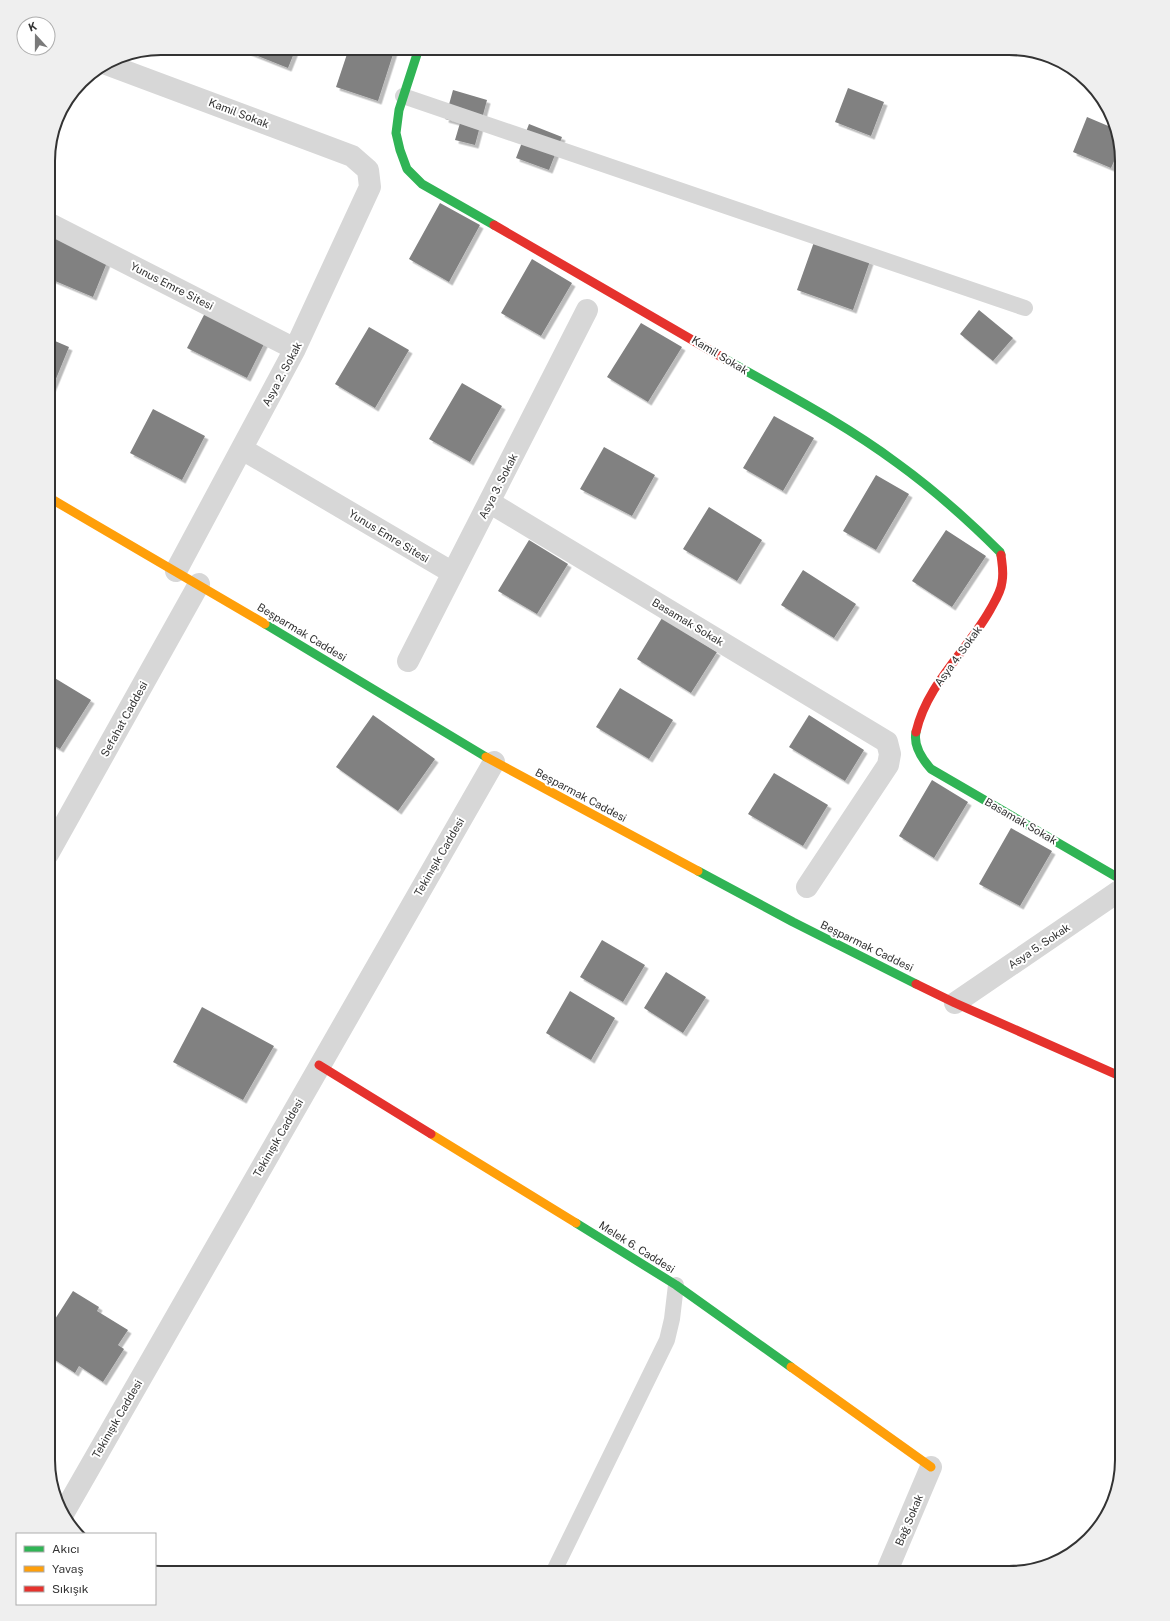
<svg xmlns="http://www.w3.org/2000/svg" width="1170" height="1621" viewBox="0 0 1170 1621" font-family="'Public Sans',sans-serif">
  <style>
    .building { fill: #818181; filter: url(#shadow) }
    .lines { fill: none; stroke-linecap: round; stroke-linejoin: round }
    .lane { stroke: #d7d7d7; stroke-width: 16 }
    .street { stroke: #d7d7d7; stroke-width: 22 }
    .fast { stroke: #30b455; stroke-width: 9 }
    .slow { stroke: #ff9f0a; stroke-width: 9 }
    .jam { stroke: #e5322d; stroke-width: 9 }
    .labels { text-anchor: middle; dominant-baseline: central; stroke-width: 4; stroke-linejoin: round; paint-order: stroke }
    .street-label { font-size: 11px; fill: #333; stroke: #fff }
    .rim { fill: none; stroke: #333; stroke-width: 2 }
  </style>
  <defs>
    <filter id="shadow"><feDropShadow dx="3.5" dy="3.5" stdDeviation="0" flood-color="#0004"/></filter>
  </defs>
  <rect width="100%" height="100%" fill="#fff"/>
  <!-- building -->
  <path class="building" d="M246,48H296L288,68L245,51Z
    M349,48H395L378,101L336,87Z
    M848,88L884,102L871,136L835,122Z
    M453,90L487,100L475,145L455,140L460,123L445,119Z
    M1087,117L1113,128L1119,150L1111,168L1073,152Z
    M529,124L562,137L549,170L516,158Z
    M440,203L480,225L449,282L409,259Z
    M49,235L108,260L93,297L48,278Z
    M814,242L870,261L853,310L797,290Z
    M532,259L572,283L541,336L501,313Z
    M979,310L1013,338L993,361L960,334Z
    M205,313L265,342L247,378L187,348Z
    M641,323L682,347L648,402L607,377Z
    M369,327L409,350L375,408L335,384Z
    M48,338L69,347L51,391L48,390Z
    M462,383L502,406L470,462L429,439Z
    M153,409L205,436L182,480L130,453Z
    M774,416L814,438L783,491L743,468Z
    M604,447L655,475L632,516L580,489Z
    M876,475L909,494L876,550L843,531Z
    M709,507L762,540L737,581L683,549Z
    M946,530L986,556L952,607L912,581Z
    M529,540L568,564L537,614L498,591Z
    M803,570L856,604L834,638L781,605Z
    M662,618L717,652L691,693L637,659Z
    M48,674L91,700L60,749L48,742Z
    M620,688L673,720L649,759L596,727Z
    M373,715L435,759L398,811L336,767Z
    M809,715L864,750L845,781L789,747Z
    M774,773L828,805L803,846L748,814Z
    M932,780L968,802L934,858L899,836Z
    M1011,828L1052,851L1020,906L979,884Z
    M602,940L645,965L623,1002L580,977Z
    M666,972L706,997L683,1033L644,1008Z
    M570,991L615,1018L591,1060L546,1033Z
    M202,1007L274,1046L243,1100L173,1062Z
    M73,1291L99,1307L97,1311L128,1330L118,1345L124,1349L103,1382L79,1366L75,1373L49,1356L54,1349L48,1346V1330Z"/>
  <g class="lines">
    <!-- lane -->
    <path class="lane" d="M403,96L1025,308
      M553,1573L667,1340L672,1319L676,1285"/>
    <!-- street -->
    <path class="street" d="M106,64L352,156L368,170L370,187L295,349L176,571
      M48,223L295,349
      M242,449L453,573
      M489,502L887,742L890,754L888,765L807,887
      M408,661L587,310
      M48,854L199,584
      M955,1003L1122,889
      M63,1514L494,762
      M886,1573L931,1467"/>
    <!-- fast -->
    <path class="fast" d="M419,48L399,110L396,133L400,150L407,169L422,184L494,225
      M725,359C783,392 843,423 897,463C933,489 968,520 1000,552L1001,555
      M265,624L486,757
      M916,732C913,746 922,759 931,769L1122,880
      M698,871L793,922L916,984
      M576,1223L676,1285L791,1367"/>
    <!-- slow -->
    <path class="slow" d="M48,497L265,624
      M486,757L698,871
      M431,1134L576,1223
      M791,1367L931,1467"/>
    <!-- jam -->
    <path class="jam" d="M494,225L725,359
      M916,732C927,684 967,651 990,610C995,601 1001,592 1002,582C1004,572 1002,564 1001,555
      M916,984L955,1003L1122,1077
      M319,1065L431,1134"/>
  </g>
  <g class="labels">
    <!-- street labels -->
    <g class="street-label">
      <text transform="translate(239 113) rotate(21)">Kamil Sokak</text>
      <text transform="translate(172 286) rotate(27)">Yunus Emre Sitesi</text>
      <text transform="translate(720 355) rotate(31)">Kamil Sokak</text>
      <text transform="translate(282 374) rotate(-62)">Asya 2. Sokak</text>
      <text transform="translate(498 486) rotate(-63)">Asya 3. Sokak</text>
      <text transform="translate(389 536) rotate(31)">Yunus Emre Sitesi</text>
      <text transform="translate(688 622) rotate(31)">Basamak Sokak</text>
      <text transform="translate(302 632) rotate(31)">Beşparmak Caddesi</text>
      <text transform="translate(958 656) rotate(-54)">Asya 4. Sokak</text>
      <text transform="translate(124 719) rotate(-61)">Sefahat Caddesi</text>
      <text transform="translate(581 795) rotate(28)">Beşparmak Caddesi</text>
      <text transform="translate(1021 821) rotate(30)">Basamak Sokak</text>
      <text transform="translate(439 857) rotate(-60)">Tekinışık Caddesi</text>
      <text transform="translate(867 946) rotate(26)">Beşparmak Caddesi</text>
      <text transform="translate(1039 946) rotate(-34)">Asya 5. Sokak</text>
      <text transform="translate(278 1138) rotate(-60)">Tekinışık Caddesi</text>
      <text transform="translate(637 1247) rotate(32)">Melek 6. Caddesi</text>
      <text transform="translate(117 1419) rotate(-60)">Tekinışık Caddesi</text>
      <text transform="translate(909 1520) rotate(-67)">Bağ Sokak</text>
    </g>
  </g>
  <!-- crop -->
  <path d="M0 0H1170V1621H0ZM161 55H1009A106 106 0 0 1 1115 161V1460A106 106 0 0 1 1009 1566H161A106 106 0 0 1 55 1460V161A106 106 0 0 1 161 55Z" fill="#efefef" fill-rule="evenodd"/>
  <path class="rim" d="M161 55H1009A106 106 0 0 1 1115 161V1460A106 106 0 0 1 1009 1566H161A106 106 0 0 1 55 1460V161A106 106 0 0 1 161 55Z"/>
  <!-- legend -->
  <rect x="16" y="1533" width="140" height="72" fill="#ffffff" stroke="#adadad"/>
  <rect x="24" y="1546" width="20" height="6" fill="#30b455" stroke="#adadad"/>
  <text x="52" y="1553" font-size="12" fill="#333333">Akıcı</text>
  <rect x="24" y="1566" width="20" height="6" fill="#ff9f0a" stroke="#adadad"/>
  <text x="52" y="1573" font-size="12" fill="#333333">Yavaş</text>
  <rect x="24" y="1586" width="20" height="6" fill="#e5322d" stroke="#adadad"/>
  <text x="52" y="1593" font-size="12" fill="#333333">Sıkışık</text>
  <!-- north arrow -->
  <g transform="translate(36 36) rotate(339)"><circle r="19" fill="#ffffff" stroke="#adadad"/>
  <path d="M0-3L7 15L0 10L-7 15Z" fill="#7a7a7a"/>
  <text y="-6" font-size="11" font-weight="bold" text-anchor="middle" fill="#333333">K</text>
  </g>
</svg>
